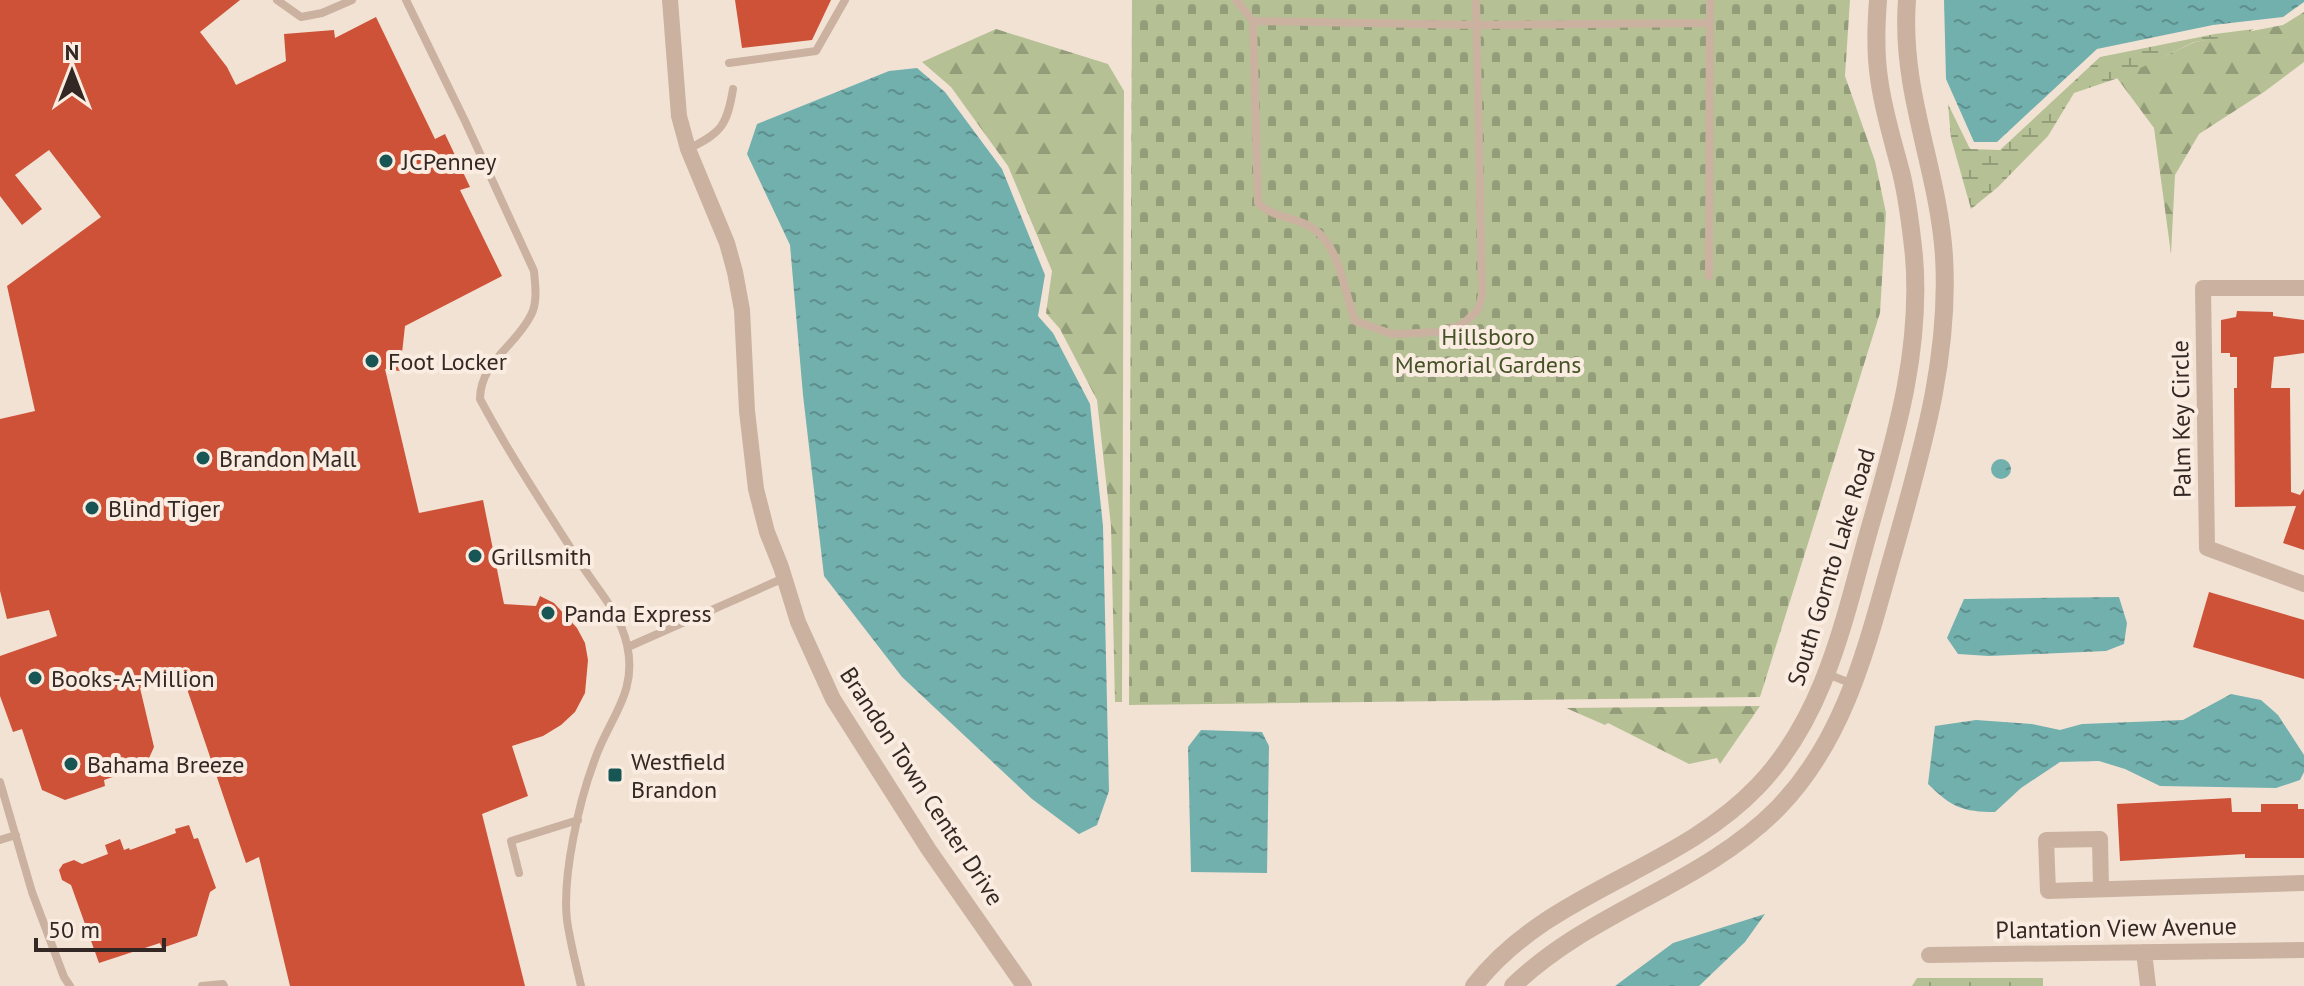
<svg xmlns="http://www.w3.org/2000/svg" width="2304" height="986" viewBox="0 0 2304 986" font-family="'PT Sans',sans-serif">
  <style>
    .forest { fill: url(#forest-firs) }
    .wetland { fill: url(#wetland-marsh) }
    .cemetery { fill: url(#cemetery-stones) }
    .water { fill: url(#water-ripples) }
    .building { fill: #cd5237 }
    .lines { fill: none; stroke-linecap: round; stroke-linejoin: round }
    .service { stroke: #cab1a0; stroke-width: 8 }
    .minor { stroke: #cab1a0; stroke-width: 16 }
    .tertiary { stroke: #cab1a0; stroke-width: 18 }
    .poi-dot { fill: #185656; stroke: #faece1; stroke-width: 3 }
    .labels { text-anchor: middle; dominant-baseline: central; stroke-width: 8; stroke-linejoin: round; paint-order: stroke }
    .poi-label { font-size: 24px; fill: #332824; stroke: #faece1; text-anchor: start }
    .park-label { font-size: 24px; fill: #455327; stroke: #faece1 }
    .street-label { font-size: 24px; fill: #332824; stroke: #faece1 }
  </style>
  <defs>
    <pattern id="forest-firs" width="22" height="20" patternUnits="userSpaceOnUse" patternTransform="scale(2)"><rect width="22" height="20" fill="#b5c194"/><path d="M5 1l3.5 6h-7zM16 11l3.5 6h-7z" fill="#949d79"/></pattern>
    <pattern id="wetland-marsh" width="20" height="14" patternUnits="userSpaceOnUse" patternTransform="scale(2)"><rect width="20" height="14" fill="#b5c194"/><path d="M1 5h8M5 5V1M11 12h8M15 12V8" fill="none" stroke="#949d79"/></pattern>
    <pattern id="cemetery-stones" width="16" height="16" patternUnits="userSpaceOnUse" patternTransform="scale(2)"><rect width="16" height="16" fill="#b5c194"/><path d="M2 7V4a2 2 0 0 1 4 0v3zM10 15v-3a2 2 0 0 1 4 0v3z" fill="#949d79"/></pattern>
    <pattern id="water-ripples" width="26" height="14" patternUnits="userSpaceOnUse" patternTransform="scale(2)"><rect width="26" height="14" fill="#72b0ae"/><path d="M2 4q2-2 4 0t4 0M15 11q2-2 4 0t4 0" fill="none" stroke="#5e8f8d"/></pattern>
  </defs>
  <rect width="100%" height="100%" fill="#f2e2d4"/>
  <!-- forest -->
  <path class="forest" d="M2304,12V62L2264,92L2199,134L2175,175L2171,254L2154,128L2117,78L2195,42L2283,25Z
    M996,29L1108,64L1124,91L1122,702H1115L1111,526L1097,400L1060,329L1046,313L1052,271L1008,166L951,87L922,62Z
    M1760,706L1720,764L1717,758L1689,764L1608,723L1605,725L1566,708Z"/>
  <!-- wetland -->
  <path class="wetland" d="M2254,29L2246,34L2194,42L2124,76L2074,93L2048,136L1998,187L1971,209L1951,138L1948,104L1970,149L2000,150L2100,57L2215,34Z
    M1917,978H2043V986H1912Z"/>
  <!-- cemetery -->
  <path class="cemetery" d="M1132,0H1850L1845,76L1875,161L1886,213L1880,313L1760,697L1129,705Z"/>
  <!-- water -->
  <path class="water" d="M1944,0H2304V2L2283,17L2213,25L2097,49L1997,142H1974L1946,79Z
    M917,68L945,92L1002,169L1045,275L1038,316L1053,333L1090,404L1103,526L1109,791L1097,825L1079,834L1032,799L902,677L824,576L803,395L790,245L747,154L757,124L889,71Z
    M1991 469a10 10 0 1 1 20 0a10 10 0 1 1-20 0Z
    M2119,597L2127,623L2124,644L2106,651L1989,656L1958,654L1947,638L1964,599Z
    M2231,694L2261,700L2278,715L2304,755V772L2300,780L2276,788L2160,786L2125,769L2099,761L2060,762L2021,788L1995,812C1963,812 1951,807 1928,784L1935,726L1976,720L2032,724L2060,730L2082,724L2183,720Z
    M1201,730L1262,732L1269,746L1267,873L1191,872L1188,747Z
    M1765,914L1745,942L1699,986H1615L1673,943Z"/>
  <!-- building -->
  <path class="building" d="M0,0H240L200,32L227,67L236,85L286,61L284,34L334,30L335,38L376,17L435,139L445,134L470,187L460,190L502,276L405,326L400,371L385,369L419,513L483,500L504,604L536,606L540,596L554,603L577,628L585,643L588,660L585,693L575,712L561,725L543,736L512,746L528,796L482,814L525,986H290L259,857L246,863L183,677L140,688L154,747L146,765L104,780L105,786L65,800L42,790L22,729L13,732L0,696V656L57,636L49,610L7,619L0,591V419L35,411L7,286L101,217L49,150L15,175L42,209L22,225L0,196Z
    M735,0H831L812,40L742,48Z
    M2237,311L2273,312V316L2304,320V353L2274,357L2271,388H2290L2291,492L2300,495L2304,489V550L2283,543L2296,506L2235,507L2234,388H2237V357H2230V353H2221V320L2236,317Z
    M2209,592L2304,620V679L2193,647Z
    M2231,798L2232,812H2261V804H2298V809H2304V858H2245V854L2120,861L2117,804Z
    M189,825L194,839L198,838L216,888L210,892L197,936L162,948L160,943L99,963L71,885L62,880L59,870L63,864L74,860L82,864L108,854L105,845L120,839L124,850L129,848L130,850L176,833L175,829Z"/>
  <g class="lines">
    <!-- service -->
    <path class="service" d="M277,0L301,17L322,13L352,0
      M406,0L465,121L534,271C535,284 538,302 531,315C516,346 480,362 480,399C510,455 545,508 579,561C596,588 620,612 627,645C638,693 609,718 595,759C579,801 562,876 567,920C570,942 576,964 581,986
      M1236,0L1253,21L1476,25L1709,23
      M1253,21L1258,203C1274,219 1296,216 1314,229C1341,249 1344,292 1355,321L1392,334L1441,332L1463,324L1478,310L1482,295L1476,0
      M729,63L816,51L845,0
      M688,149C721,133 727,126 733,89
      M1709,276L1710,0
      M628,647L784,578
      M1827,674L1853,684
      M0,782L32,892L64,977L70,986
      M0,840L16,835
      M519,873L511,841L578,820
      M202,986L223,984L224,986"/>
    <!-- minor -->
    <path class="minor" d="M670,0L679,116L688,149L727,243L735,272L742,310L747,411L756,489L767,532L781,567L798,622L833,699L929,850L1024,986
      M2304,288H2203L2207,548L2304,584
      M2101,889L2100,839L2046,840L2048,891L2304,883
      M2144,952L2148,986
      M1929,955L2304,950"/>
    <!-- tertiary -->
    <path class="tertiary" d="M1474,986C1548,890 1676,872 1758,786C1824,717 1843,624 1868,534C1894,442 1922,353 1914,256C1911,228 1908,200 1901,172C1893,141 1883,110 1879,78C1875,52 1876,26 1878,0
      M1513,986C1591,910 1701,886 1778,808C1848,736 1868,640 1895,547C1922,450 1950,358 1944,256C1938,166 1900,93 1907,0"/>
  </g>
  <!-- markers -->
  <g class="poi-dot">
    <circle cx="386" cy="161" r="8"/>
    <circle cx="372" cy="361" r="8"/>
    <circle cx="203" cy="458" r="8"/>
    <circle cx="92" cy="508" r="8"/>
    <circle cx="475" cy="556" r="8"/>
    <circle cx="548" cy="613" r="8"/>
    <circle cx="35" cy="678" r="8"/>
    <circle cx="71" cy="764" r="8"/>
    <rect x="607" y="767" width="16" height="16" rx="4"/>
  </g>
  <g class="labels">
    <!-- poi labels -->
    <g class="poi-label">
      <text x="402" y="161">JCPenney</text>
      <text x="388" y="361">Foot Locker</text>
      <text x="219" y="458">Brandon Mall</text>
      <text x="108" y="508">Blind Tiger</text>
      <text x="491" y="556">Grillsmith</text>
      <text x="564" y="613">Panda Express</text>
      <text x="51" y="678">Books-A-Million</text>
      <text x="631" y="761">Westfield<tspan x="631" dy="28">Brandon</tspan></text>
      <text x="87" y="764">Bahama Breeze</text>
    </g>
    <!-- park labels -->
    <g class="park-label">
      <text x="1488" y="336">Hillsboro<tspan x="1488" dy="28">Memorial Gardens</tspan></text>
    </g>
    <!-- street labels -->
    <g class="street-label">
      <text transform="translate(2181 419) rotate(-91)">Palm Key Circle</text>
      <text transform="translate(1831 567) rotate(-73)">South Gornto Lake Road</text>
      <text transform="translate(922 786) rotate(57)">Brandon Town Center Drive</text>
      <text transform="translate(2116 928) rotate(-1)">Plantation View Avenue</text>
    </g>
  </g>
  <!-- north arrow -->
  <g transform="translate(72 72)" stroke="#faece1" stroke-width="6" paint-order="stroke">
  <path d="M0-6L14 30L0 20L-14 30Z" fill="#332824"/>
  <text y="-12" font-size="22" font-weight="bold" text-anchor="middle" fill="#332824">N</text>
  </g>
  <!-- scale -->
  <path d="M36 938v12h128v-12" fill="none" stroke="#332824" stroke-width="4"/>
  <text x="48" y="938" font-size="24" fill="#332824" stroke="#faece1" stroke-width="6" paint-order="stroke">50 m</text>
</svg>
